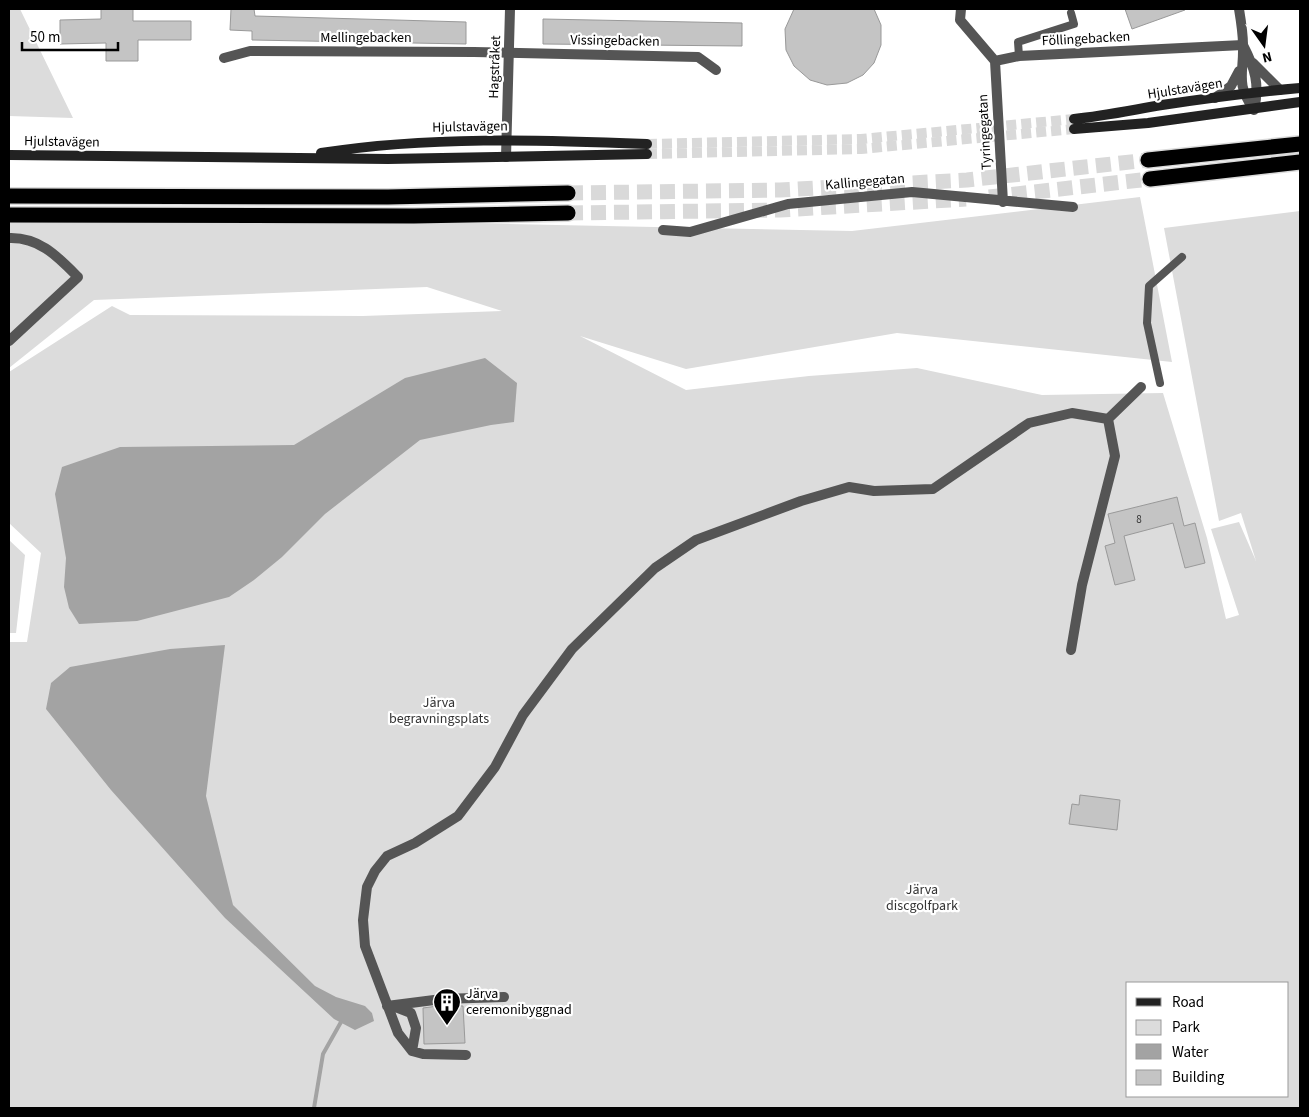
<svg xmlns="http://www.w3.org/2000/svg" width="1309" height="1117" viewBox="0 0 1309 1117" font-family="'Source Sans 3',sans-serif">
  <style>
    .green { fill: #dcdcdc; fill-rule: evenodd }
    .water { fill: #a3a3a3 }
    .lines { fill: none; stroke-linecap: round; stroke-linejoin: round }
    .stream { stroke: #a3a3a3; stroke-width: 4 }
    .building { fill: #c4c4c4; stroke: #999 }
    .secondary-tunnel { stroke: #d9d9d9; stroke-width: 10; stroke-dasharray: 10 5; stroke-linecap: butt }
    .motorway-tunnel { stroke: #d9d9d9; stroke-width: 15; stroke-dasharray: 15 8; stroke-linecap: butt }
    .motorway-casing { stroke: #dbdbdb; stroke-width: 18 }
    .service { stroke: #555; stroke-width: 8 }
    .minor { stroke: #555; stroke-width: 10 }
    .tertiary { stroke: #555; stroke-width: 10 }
    .secondary { stroke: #222; stroke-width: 10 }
    .motorway { stroke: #000; stroke-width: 15 }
    .labels { text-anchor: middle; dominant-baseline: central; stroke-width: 4.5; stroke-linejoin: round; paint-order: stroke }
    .number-label { font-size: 11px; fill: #313131 }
    .street-label { font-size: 14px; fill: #000; stroke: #fff }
    .park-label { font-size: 14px; fill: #333; stroke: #fff }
    .poi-label { font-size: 14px; fill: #000; stroke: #fff; text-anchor: start }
  </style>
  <rect width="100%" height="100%" fill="#fff"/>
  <!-- green -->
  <path class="green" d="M9,9H20L73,118L9,116Z
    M1140,197L1172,362L897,333L686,369L580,336L686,390L809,376L917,368L1042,395L1163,393L1207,538L1226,619L1239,615L1211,529L1239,522L1256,561L1241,513L1219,521L1164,228L1300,211V1108H9V642H27L41,553L9,523V372L112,306L130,315L363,316L502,311L427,287L94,300L9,368V214L852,231ZM1128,983H1288V1096H1128Z
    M9,540L25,555L16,633H9Z"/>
  <!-- water -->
  <path class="water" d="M485,358L517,383L514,422L491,425L420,440L325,514L282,557L254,580L229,597L137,621L79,624L69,608L64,587L66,558L55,494L62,467L120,447L294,445L405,378Z
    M225,645L206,796L233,905L315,986L336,997L365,1006L372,1013L374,1021L355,1030L334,1019L225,918L111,790L46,709L51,683L70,667L170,649Z"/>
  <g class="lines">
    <!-- stream -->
    <path class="stream" d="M314,1108L323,1054L341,1022"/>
  </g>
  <!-- building -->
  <path class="building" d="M101,9H133V21H191V40H138V61H106V43L60,44V20L101,19Z
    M231,9H254L255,16L466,22V44L252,40V31L230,30Z
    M794,9H874L881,25V45L874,63L863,75L847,83L827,85L810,80L794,66L786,50L785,29Z
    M1125,9H1185V10L1132,29Z
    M543,19L742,23V46L543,44Z
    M1177,497L1184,526L1195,523L1205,563L1185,568L1173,523L1124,536L1135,580L1115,585L1105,546L1115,543L1108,514Z
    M1080,795L1120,800L1117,830L1069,824L1072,804L1079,805Z
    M438,1006H463L465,1043L424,1044L423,1008Z"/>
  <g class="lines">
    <!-- secondary-tunnel -->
    <path class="secondary-tunnel" d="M647,144L861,139L1074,119
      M647,154L861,149L1074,129"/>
    <!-- motorway-tunnel -->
    <path class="motorway-tunnel" d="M568,193L780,190L967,180L1148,160
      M989,197L1150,179
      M568,213L780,210L966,199"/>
    <!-- motorway casing -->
    <g class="motorway-casing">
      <path id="motorway" d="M1148,160L1300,144
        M1150,179L1300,162
        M9,196L388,197L568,193
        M9,215L414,216L568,213"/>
    </g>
    <!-- service -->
    <path class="service" d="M1019,56L1018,42L1074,24L1071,13
      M1160,383L1147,323L1149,286L1182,257"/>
    <!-- minor -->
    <path class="minor" d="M961,9L960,20L995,61L1019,56L1243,45
      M224,58L250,51L474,52L698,57L716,70
      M995,61L1003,202
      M663,230L690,232L788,204L912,192L1073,207
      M9,238C40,237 58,257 78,277L9,341
      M1071,650L1082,585L1115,456L1108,419L1141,387
      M387,1006L442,999L504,997
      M393,1006L411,1013L416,1028L412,1051
      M466,1055L423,1054L412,1051L398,1033L365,946L363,920L367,887L375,871L387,856L415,843L458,816L495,767L523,715L572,649L655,568L696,540L801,501L849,487L874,491L933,489L1029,423L1072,413L1108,419"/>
    <!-- tertiary -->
    <path class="tertiary" d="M1239,9C1241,21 1243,33 1243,45C1244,74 1235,83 1254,110
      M1243,45C1255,68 1260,85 1254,110
      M1253,63L1280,90
      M1215,98L1231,86L1239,71
      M506,157L510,9"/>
    <!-- secondary -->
    <path class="secondary" d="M1074,119C1104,116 1132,110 1162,105C1208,98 1254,92 1300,88
      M1074,129L1148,123L1300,102
      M321,153C429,136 538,140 647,144
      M9,155L388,159L647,154"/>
    <!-- motorway -->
    <use href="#motorway" class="motorway"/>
  </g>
  <!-- icons -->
  <defs>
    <g id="building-pin" transform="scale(1.4375)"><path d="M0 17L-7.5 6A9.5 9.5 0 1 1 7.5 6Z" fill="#000" stroke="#fff"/><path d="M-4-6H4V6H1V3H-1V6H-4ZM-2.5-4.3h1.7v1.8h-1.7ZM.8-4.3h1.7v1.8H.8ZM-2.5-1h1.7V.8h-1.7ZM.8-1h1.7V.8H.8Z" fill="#fff"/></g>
  </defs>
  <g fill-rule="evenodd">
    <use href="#building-pin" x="447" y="1002"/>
  </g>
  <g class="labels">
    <!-- number labels -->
    <g class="number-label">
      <text x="1139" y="519">8</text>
    </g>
    <!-- street labels -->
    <g class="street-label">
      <text x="366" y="38">Mellingebacken</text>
      <text transform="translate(1086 39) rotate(-3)">Föllingebacken</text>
      <text transform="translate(615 41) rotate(1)">Vissingebacken</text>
      <text transform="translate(495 67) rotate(-88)">Hagstråket</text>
      <text transform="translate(1185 89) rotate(-9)">Hjulstavägen</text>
      <text transform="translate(470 127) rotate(-1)">Hjulstavägen</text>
      <text transform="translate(985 132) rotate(-93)">Tyringegatan</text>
      <text transform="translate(62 142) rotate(1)">Hjulstavägen</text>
      <text transform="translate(865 182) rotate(-5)">Kallingegatan</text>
    </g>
    <!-- park labels -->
    <g class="park-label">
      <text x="439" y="703">Järva<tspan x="439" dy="16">begravningsplats</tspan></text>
      <text x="922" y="890">Järva<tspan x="922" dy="16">discgolfpark</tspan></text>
    </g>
    <!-- poi labels -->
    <g class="poi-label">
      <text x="466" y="994">Järva<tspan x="466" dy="16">ceremonibyggnad</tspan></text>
    </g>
  </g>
  <!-- border -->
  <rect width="1309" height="1117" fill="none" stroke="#000000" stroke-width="20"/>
  <!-- legend -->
  <rect x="1126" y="982" width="162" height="115" fill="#ffffff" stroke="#999999"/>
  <rect x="1136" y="998" width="25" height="8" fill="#222222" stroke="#999999"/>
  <text x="1172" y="1007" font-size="15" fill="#000000">Road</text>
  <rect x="1136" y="1020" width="25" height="15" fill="#dcdcdc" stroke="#999999"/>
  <text x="1172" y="1032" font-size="15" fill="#000000">Park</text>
  <rect x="1136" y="1044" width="25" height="15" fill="#a3a3a3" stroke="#999999"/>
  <text x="1172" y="1057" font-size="15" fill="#000000">Water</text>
  <rect x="1136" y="1070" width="25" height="15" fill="#c4c4c4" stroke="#999999"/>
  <text x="1172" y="1082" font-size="15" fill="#000000">Building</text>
  <!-- north arrow -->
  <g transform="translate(1264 45) rotate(166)" stroke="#ffffff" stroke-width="4" paint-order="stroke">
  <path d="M0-4L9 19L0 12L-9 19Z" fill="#000000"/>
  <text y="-8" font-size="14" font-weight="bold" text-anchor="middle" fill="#000000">N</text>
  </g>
  <!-- scale -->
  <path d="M22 42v8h96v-8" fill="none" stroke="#000000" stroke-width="2.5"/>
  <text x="30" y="42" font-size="15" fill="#000000" stroke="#ffffff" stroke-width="4" paint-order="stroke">50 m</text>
</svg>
